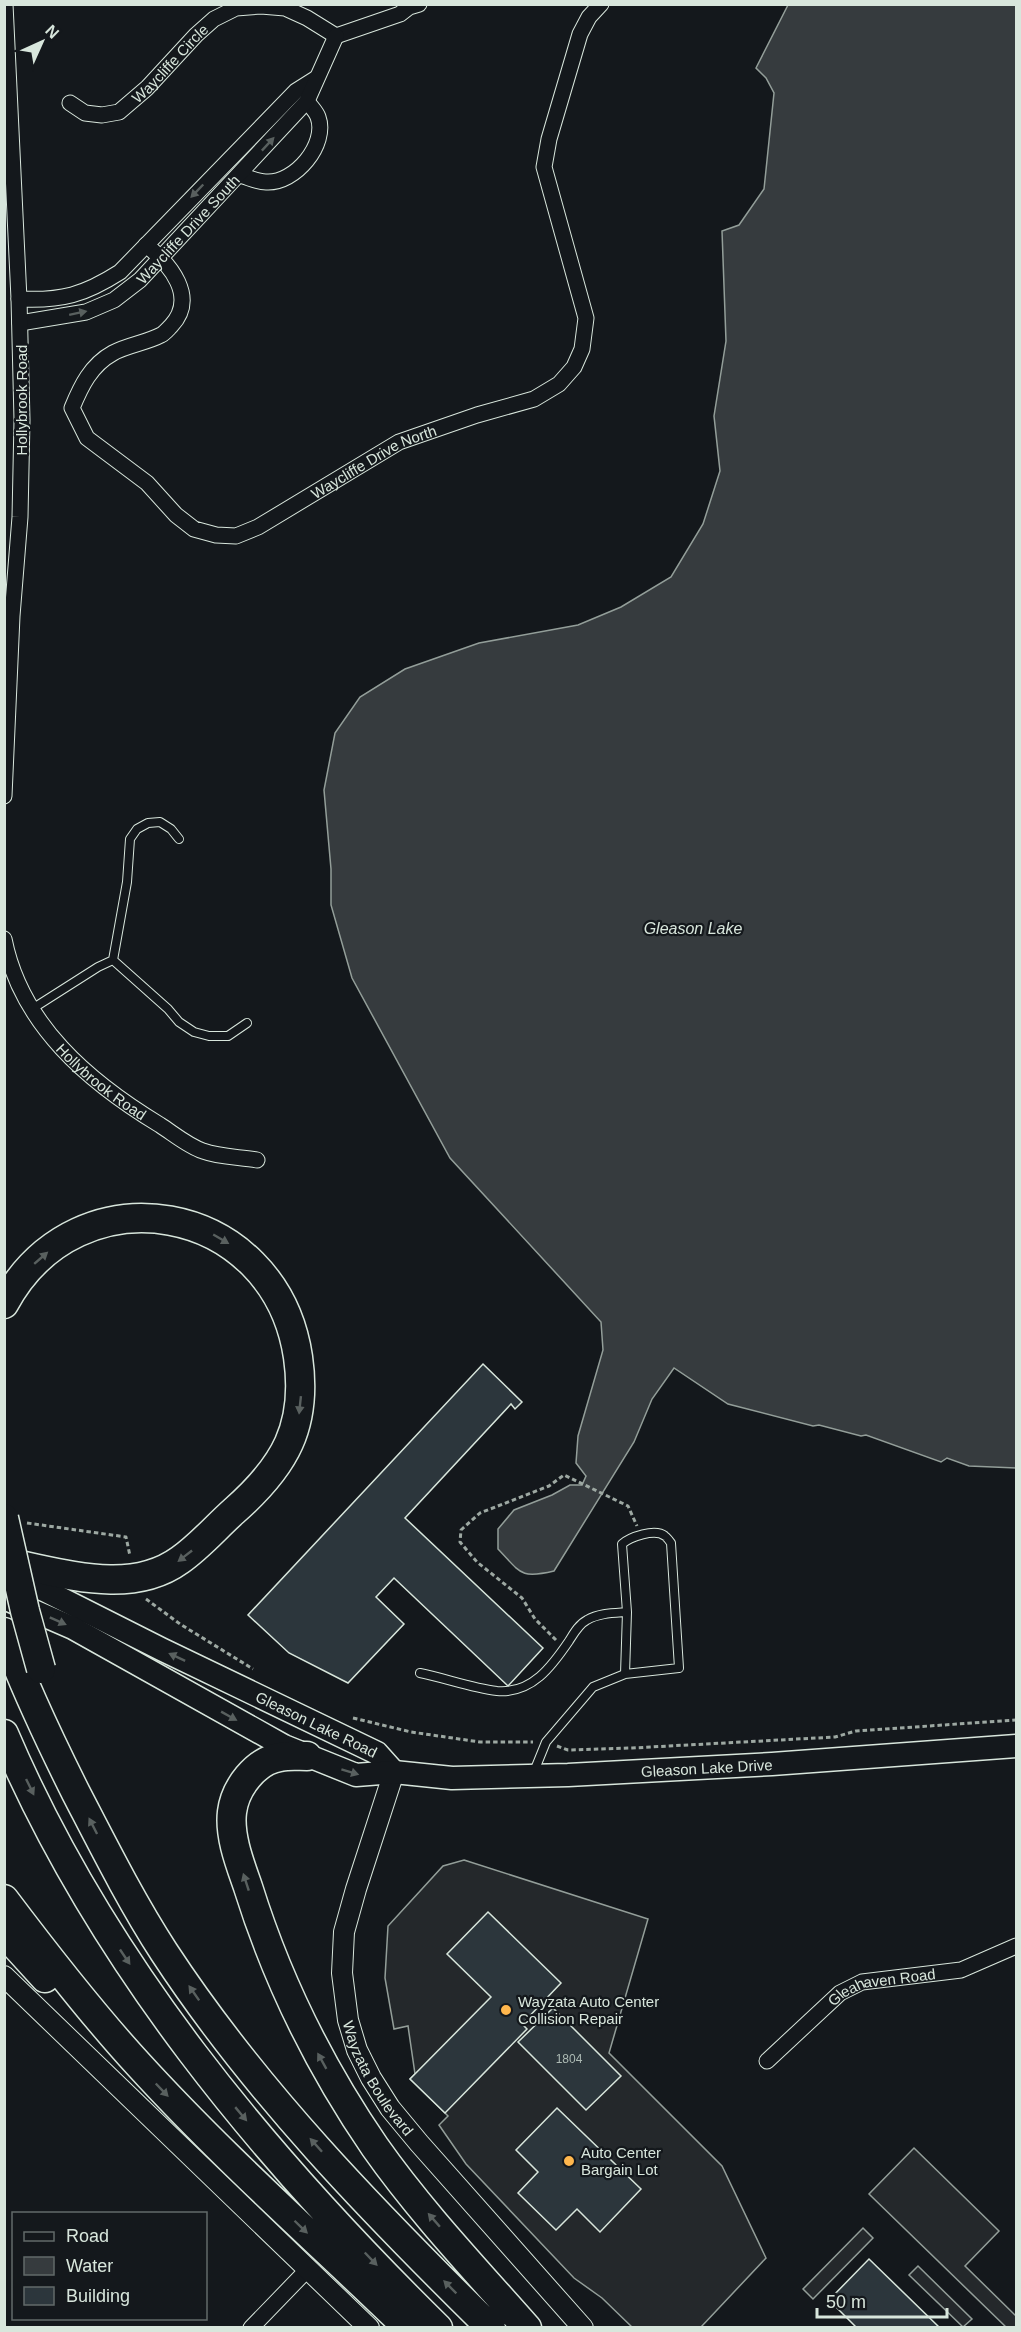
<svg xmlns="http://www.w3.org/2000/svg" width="1021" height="2332" viewBox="0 0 1021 2332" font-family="Helvetica,sans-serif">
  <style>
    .parking { fill: #24282b; stroke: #939e99; stroke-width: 1.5 }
    .water { fill: #363b3e; stroke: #939e99; stroke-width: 1.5 }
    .building { fill: #2c363c; stroke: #d8e6dc; stroke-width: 1.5 }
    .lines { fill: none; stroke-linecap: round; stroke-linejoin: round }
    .service-casing { stroke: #d8e6dc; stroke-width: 10 }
    .minor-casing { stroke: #d8e6dc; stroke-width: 17 }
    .tertiary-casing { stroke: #d8e6dc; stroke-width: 22 }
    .secondary-casing { stroke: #d8e6dc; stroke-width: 25 }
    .motorway-casing { stroke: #d8e6dc; stroke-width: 31 }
    .path { stroke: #9da8a2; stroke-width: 3; stroke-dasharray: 4.5 3; stroke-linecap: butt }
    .service { stroke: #14181c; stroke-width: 8 }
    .minor { stroke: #14181c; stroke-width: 15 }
    .tertiary { stroke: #14181c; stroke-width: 20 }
    .secondary { stroke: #14181c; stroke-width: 22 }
    .motorway { stroke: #14181c; stroke-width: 28 }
    .motorway-bridge-casing { stroke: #d8e6dc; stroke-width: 31; stroke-linecap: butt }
    .motorway-bridge { stroke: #14181c; stroke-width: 28 }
    .oneway { fill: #59605f }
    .poi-dot { fill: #ffb74d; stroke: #14181c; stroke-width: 2 }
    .labels { text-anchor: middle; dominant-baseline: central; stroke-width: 4.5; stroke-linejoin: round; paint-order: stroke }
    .number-label { font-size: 12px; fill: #adbab4 }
    .street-label { font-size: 15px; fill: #d8e6dc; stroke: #14181c }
    .poi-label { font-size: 15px; fill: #d8e6dc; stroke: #14181c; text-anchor: start }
    .water-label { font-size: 16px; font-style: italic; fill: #d8e6dc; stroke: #14181c }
  </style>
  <rect width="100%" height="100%" fill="#14181c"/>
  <!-- parking -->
  <path class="parking" d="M464,1860L648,1919L609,2053L722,2166L766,2258L701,2327H632L602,2298L574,2278L466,2164L439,2125L448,2116L410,2079L415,2074L408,2026L394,2029L385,1978L388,1926L443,1866Z
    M914,2148L999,2231L965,2266L1016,2316V2327H1006L869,2194Z
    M863,2228L873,2238L813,2299L803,2289Z
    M918,2266L972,2319L963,2327L909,2275Z"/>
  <!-- water -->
  <path class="water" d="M788,5H1016V1468L969,1466L947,1458L941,1462L866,1435L861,1436L819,1425L813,1426L728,1404L674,1368L652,1399L634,1442L554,1571C520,1579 521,1573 498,1549V1529L514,1510L552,1495L570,1485H582L586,1476L576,1463L578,1436L603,1350L601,1322L450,1158L352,978L331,905V869L324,790L335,733L360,697L405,669L479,643L578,625L621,607L671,577L703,524L720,471L714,416L726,341L722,231L739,225L764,189L774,93L766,78L756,68Z"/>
  <!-- building -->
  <path class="building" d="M483,1364L522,1402L515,1409L511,1404L405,1518L543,1648L508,1686L394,1578L376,1597L404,1624L348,1683L289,1653L248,1615Z
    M488,1912L561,1983L522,2024L527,2029L445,2113L410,2079L491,1997L447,1954Z
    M553,2008L621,2076L586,2110L518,2042Z
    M557,2108L641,2189L600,2232L577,2209L556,2230L518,2193L538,2172L516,2150Z
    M869,2259L940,2328H857L829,2300Z"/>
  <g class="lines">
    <!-- service casing -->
    <g class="service-casing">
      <path id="service" d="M179,839L171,829L160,822L148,823L137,829L130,839L127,882L113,960L168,1009L179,1022L194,1032L209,1036H228L247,1023
        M32,1009L98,967L113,960
        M420,1673C445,1678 472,1688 497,1691C532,1694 552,1666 569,1641C574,1633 579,1624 587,1620C599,1613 614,1613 627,1612
        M533,1774L546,1742L593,1687L625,1674L627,1612L622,1544C630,1537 655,1528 665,1536C666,1536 671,1543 671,1543L679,1668L625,1674"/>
    </g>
    <!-- minor casing -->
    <g class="minor-casing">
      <g id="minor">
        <path d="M336,36L400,14L409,7L419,4"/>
        <path id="s1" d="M70,103L85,113L102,115L119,112L147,88L196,35L214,19L236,8L261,6L285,8L307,18L336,36"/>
        <path d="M239,175C248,177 257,182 266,182C295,184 328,144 318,117C316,111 310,106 307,101"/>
        <path id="s2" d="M146,245C170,264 198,297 171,326C168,329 165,333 161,335C146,343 127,345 113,353C91,365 81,386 72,408L87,438L147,483L176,515L194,529L216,535L236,536L258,527L399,442L477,415L534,399L559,384L574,367L582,349L586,318L544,167L549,139L580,34L589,17L601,4"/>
        <path d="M19,299C62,301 84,295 120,272L296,91L315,79"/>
        <path id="s3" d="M20,323L86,312L114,300L140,280L307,101L336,36"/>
        <path d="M4,796L12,616L20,517L22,420L19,299L5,4"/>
        <path id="s4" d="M4,939C21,1025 89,1082 160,1125C174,1134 188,1146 203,1151C219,1157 240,1157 257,1160"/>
        <path id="s5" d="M767,2061L840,1993L862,1982L961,1970L1016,1946"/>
        <path d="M251,2328L308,2269"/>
      </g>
    </g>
    <!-- tertiary casing -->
    <g class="tertiary-casing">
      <g id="tertiary">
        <path id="s6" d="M394,1772L356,1889L344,1932L342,1973L348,2020L357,2050L371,2078L390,2108L419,2143L583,2328"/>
        <path d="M4,1976L369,2328"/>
      </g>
    </g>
    <!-- secondary casing -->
    <g class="secondary-casing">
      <g id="secondary">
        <path id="s7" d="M7,1574L46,1591L161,1649L377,1753L394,1772"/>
        <path id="s8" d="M4,1598L73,1628L284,1746L356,1775L394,1772L452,1778L568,1775L772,1764L1016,1746"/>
      </g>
    </g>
    <!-- motorway casing -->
    <g class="motorway-casing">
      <path id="motorway" d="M4,1304C78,1166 275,1202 298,1357C308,1426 285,1466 234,1511C216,1527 200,1546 180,1560C129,1597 61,1572 4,1562
        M4,1632C24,1687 50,1741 76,1793C104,1847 131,1901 164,1952C255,2091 373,2212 491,2328
        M4,1734C101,1962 263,2156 438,2328
        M307,1756C298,1756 288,1755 280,1757C255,1761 235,1788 232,1812C229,1836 240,1864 248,1887C277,1980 320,2067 375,2147C420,2211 475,2269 527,2328
        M4,1899C47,1956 91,2013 139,2065C223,2157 318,2241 408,2328
        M4,1933L45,1978"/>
    </g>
    <!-- path -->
    <path class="path" d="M27,1523L126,1537L130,1556
      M146,1599L180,1624L253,1669
      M556,1640L535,1619L522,1598L477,1562L460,1542L461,1530L480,1513L549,1486L564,1475L628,1506L637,1526
      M353,1718L411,1732L480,1742H533
      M557,1746L568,1750L632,1748L835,1737L856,1731L1016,1720"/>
    <!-- service -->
    <use href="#service" class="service"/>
    <!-- minor -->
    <use href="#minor" class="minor"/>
    <!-- tertiary -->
    <use href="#tertiary" class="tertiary"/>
    <!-- secondary -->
    <use href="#secondary" class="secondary"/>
    <!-- motorway -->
    <use href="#motorway" class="motorway"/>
    <!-- motorway-bridge casing -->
    <g class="motorway-bridge-casing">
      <path id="motorway-bridge" d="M4,1518L25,1611L41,1669"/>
    </g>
    <!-- motorway-bridge -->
    <use href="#motorway-bridge" class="motorway-bridge"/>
  </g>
  <!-- one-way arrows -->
  <defs><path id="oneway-solid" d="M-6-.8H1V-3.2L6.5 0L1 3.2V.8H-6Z" transform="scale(1.5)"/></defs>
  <g class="oneway">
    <use href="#oneway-solid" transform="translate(268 144) rotate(-47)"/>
    <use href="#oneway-solid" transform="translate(197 191) rotate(134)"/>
    <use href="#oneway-solid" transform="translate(78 313) rotate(-12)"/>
    <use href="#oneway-solid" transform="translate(221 1239) rotate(30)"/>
    <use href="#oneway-solid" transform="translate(41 1258) rotate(-41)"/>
    <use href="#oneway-solid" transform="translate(300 1405) rotate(96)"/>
    <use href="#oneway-solid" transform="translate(185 1556) rotate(142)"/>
    <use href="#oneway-solid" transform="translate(58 1621) rotate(24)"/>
    <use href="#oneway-solid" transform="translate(177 1657) rotate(-155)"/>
    <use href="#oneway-solid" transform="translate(229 1716) rotate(29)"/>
    <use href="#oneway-solid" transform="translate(350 1772) rotate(17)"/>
    <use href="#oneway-solid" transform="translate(30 1787) rotate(64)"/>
    <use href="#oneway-solid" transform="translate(93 1826) rotate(-117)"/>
    <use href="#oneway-solid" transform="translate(246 1882) rotate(-108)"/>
    <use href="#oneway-solid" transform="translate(125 1957) rotate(56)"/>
    <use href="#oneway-solid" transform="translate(194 1993) rotate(-125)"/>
    <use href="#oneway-solid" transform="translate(322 2061) rotate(-119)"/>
    <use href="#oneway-solid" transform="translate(162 2090) rotate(46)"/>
    <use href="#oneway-solid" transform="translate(241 2114) rotate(50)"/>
    <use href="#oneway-solid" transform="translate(316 2145) rotate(-132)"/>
    <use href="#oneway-solid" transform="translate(434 2220) rotate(-131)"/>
    <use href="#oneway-solid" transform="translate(301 2227) rotate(44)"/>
    <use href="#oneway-solid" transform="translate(371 2259) rotate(46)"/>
    <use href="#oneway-solid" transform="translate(450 2287) rotate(-135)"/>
  </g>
  <!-- markers -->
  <g class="poi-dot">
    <circle cx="506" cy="2010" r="6"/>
    <circle cx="569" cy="2161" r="6"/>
  </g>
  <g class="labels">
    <!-- number labels -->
    <g class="number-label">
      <text x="569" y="2059">1804</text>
    </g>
    <!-- street labels -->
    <g class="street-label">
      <text stroke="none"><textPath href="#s1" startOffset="123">Waycliffe Circle</textPath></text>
      <text stroke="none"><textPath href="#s3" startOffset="200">Waycliffe Drive South</textPath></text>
      <text transform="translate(21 400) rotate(-90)">Hollybrook Road</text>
      <text stroke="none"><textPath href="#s2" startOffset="606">Waycliffe Drive North</textPath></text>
      <text stroke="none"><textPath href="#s4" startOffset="177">Hollybrook Road</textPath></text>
      <text stroke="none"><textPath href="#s7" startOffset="344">Gleason Lake Road</textPath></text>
      <text stroke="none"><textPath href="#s8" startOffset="746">Gleason Lake Drive</textPath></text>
      <text stroke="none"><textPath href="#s5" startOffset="142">Gleahaven Road</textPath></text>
      <text stroke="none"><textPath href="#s6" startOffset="322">Wayzata Boulevard</textPath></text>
    </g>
    <!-- poi labels -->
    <g class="poi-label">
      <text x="518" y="2001">Wayzata Auto Center<tspan x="518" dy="17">Collision Repair</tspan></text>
      <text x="581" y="2152">Auto Center<tspan x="581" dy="17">Bargain Lot</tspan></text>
    </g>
    <!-- water labels -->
    <g class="water-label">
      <text x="693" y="928">Gleason Lake</text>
    </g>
  </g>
  <!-- border -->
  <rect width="1021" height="2332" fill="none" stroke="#d8e6dc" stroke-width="12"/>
  <!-- legend -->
  <rect x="12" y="2212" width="195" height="108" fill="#14181c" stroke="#626a69" stroke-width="1.5"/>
  <rect x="24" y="2232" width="30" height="9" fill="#14181c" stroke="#626a69" stroke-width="1.5"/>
  <text x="66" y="2242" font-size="18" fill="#d8e6dc">Road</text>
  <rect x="24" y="2257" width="30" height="18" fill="#363b3e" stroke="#626a69" stroke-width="1.5"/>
  <text x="66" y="2272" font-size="18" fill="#d8e6dc">Water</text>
  <rect x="24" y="2287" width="30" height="18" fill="#2c363c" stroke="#626a69" stroke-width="1.5"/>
  <text x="66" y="2302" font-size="18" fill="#d8e6dc">Building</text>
  <!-- north arrow -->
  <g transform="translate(42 42) rotate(45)" stroke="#14181c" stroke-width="4.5" paint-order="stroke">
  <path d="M0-4.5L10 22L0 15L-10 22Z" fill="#d8e6dc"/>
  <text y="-9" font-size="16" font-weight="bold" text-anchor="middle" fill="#d8e6dc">N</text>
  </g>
  <!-- scale -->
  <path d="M817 2308v9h130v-9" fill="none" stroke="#d8e6dc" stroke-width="3"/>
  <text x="826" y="2308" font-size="18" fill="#d8e6dc" stroke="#14181c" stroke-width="4.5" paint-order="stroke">50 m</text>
</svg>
